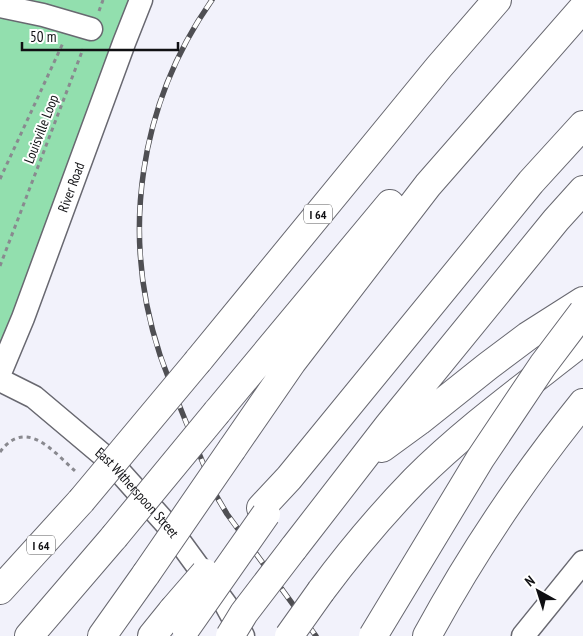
<svg xmlns="http://www.w3.org/2000/svg" width="583" height="636" viewBox="0 0 583 636" font-family="'PT Sans Narrow',sans-serif">
  <style>
    .green { fill: #92dfae }
    .lines { fill: none; stroke-linecap: round; stroke-linejoin: round }
    .minor-casing { stroke: #686870; stroke-width: 25 }
    .highway-casing { stroke: #686870; stroke-width: 30 }
    .path { stroke: #89898f; stroke-width: 3; stroke-dasharray: 4 4; stroke-linecap: butt }
    .minor { stroke: #fff; stroke-width: 22 }
    .highway { stroke: #fff; stroke-width: 28 }
    .rail-casing { stroke: #4f4f53; stroke-width: 5.5 }
    .rail { stroke: #fff; stroke-width: 4; stroke-dasharray: 11; stroke-linecap: butt }
    .highway-bridge-casing { stroke: #686870; stroke-width: 30; stroke-linecap: butt }
    .highway-bridge { stroke: #fff; stroke-width: 28 }
    .labels { text-anchor: middle; dominant-baseline: central; stroke-width: 4; stroke-linejoin: round; paint-order: stroke }
    .shield { fill: #fff; stroke: #58585a; stroke-width: 1 }
    .shield-label { font-size: 12px; font-weight: bold; fill: #101013 }
    .street-label { font-size: 14px; fill: #101013; stroke: #fff }
  </style>
  <rect width="100%" height="100%" fill="#f2f2fb"/>
  <!-- green -->
  <path class="green" d="M0,0H141L0,373Z"/>
  <g class="lines">
    <!-- minor casing -->
    <g class="minor-casing">
      <g id="minor">
        <path d="M0,6L43,15L91,29"/>
        <path id="s1" d="M0,373L23,318L124,43L141,0"/>
        <path id="s2" d="M0,380L34,397L110,461L169,527L226,605L243,636"/>
        <path d="M523,636L583,562"/>
      </g>
    </g>
    <!-- highway casing -->
    <g class="highway-casing">
      <path id="highway" d="M198,361L439,67L497,0
        M217,412L390,204
        M382,448L419,421L488,366L528,336L583,301
        M232,449L292,362L428,185L583,8
        M261,508L289,478L531,182L583,125
        M293,549L389,425L556,220L583,190
        M0,590L81,501
        M321,591C350,552 381,515 415,480C466,429 526,386 583,341
        M29,636L114,537
        M102,636L146,574
        M152,636L173,610
        M427,636C472,553 524,476 583,403"/>
    </g>
    <!-- path -->
    <path class="path" d="M99,11L103,0
      M0,179L63,43
      M0,266L83,49
      M0,452C26,417 53,451 75,471"/>
    <!-- minor -->
    <use href="#minor" class="minor"/>
    <!-- highway -->
    <use href="#highway" class="highway"/>
    <!-- rail casing -->
    <g class="rail-casing">
      <path id="rail" d="M212,0C139,104 120,234 160,355C177,403 198,450 217,497L227,514L316,636"/>
    </g>
    <!-- rail -->
    <use href="#rail" class="rail"/>
    <!-- highway-bridge casing -->
    <g class="highway-bridge-casing">
      <path id="highway-bridge" d="M81,501L198,361
        M114,537L217,412
        M146,574L232,449
        M173,610L205,573
        M186,628L266,514
        M230,636L244,613L293,549
        M289,636L321,591
        M373,636L480,459L543,365L583,312"/>
    </g>
    <!-- highway-bridge -->
    <use href="#highway-bridge" class="highway-bridge"/>
  </g>
  <g class="labels">
    <!-- shield labels -->
    <g class="shield">
      <rect x="304" y="204.5" width="28" height="19" rx="4"/>
      <rect x="27" y="535.5" width="28" height="19" rx="4"/>
    </g>
    <g class="shield-label">
      <text x="318" y="214">I 64</text>
      <text x="41" y="545">I 64</text>
    </g>
    <!-- street labels -->
    <g class="street-label">
      <text transform="translate(41 129) rotate(-69)">Louisville Loop</text>
      <text stroke="none"><textPath href="#s1" startOffset="199">River Road</textPath></text>
      <text stroke="none"><textPath href="#s2" startOffset="179">East Witherspoon Street</textPath></text>
    </g>
  </g>
  <!-- north arrow -->
  <g transform="translate(538 591) rotate(321)" stroke="#ffffff" stroke-width="4" paint-order="stroke">
  <path d="M0-4L9 19L0 12L-9 19Z" fill="#101013"/>
  <text y="-8" font-size="14" font-weight="bold" text-anchor="middle" fill="#101013">N</text>
  </g>
  <!-- scale -->
  <path d="M22 42v8h156v-8" fill="none" stroke="#101013" stroke-width="2.5"/>
  <text x="30" y="42" font-size="15" fill="#101013" stroke="#ffffff" stroke-width="4" paint-order="stroke">50 m</text>
</svg>
